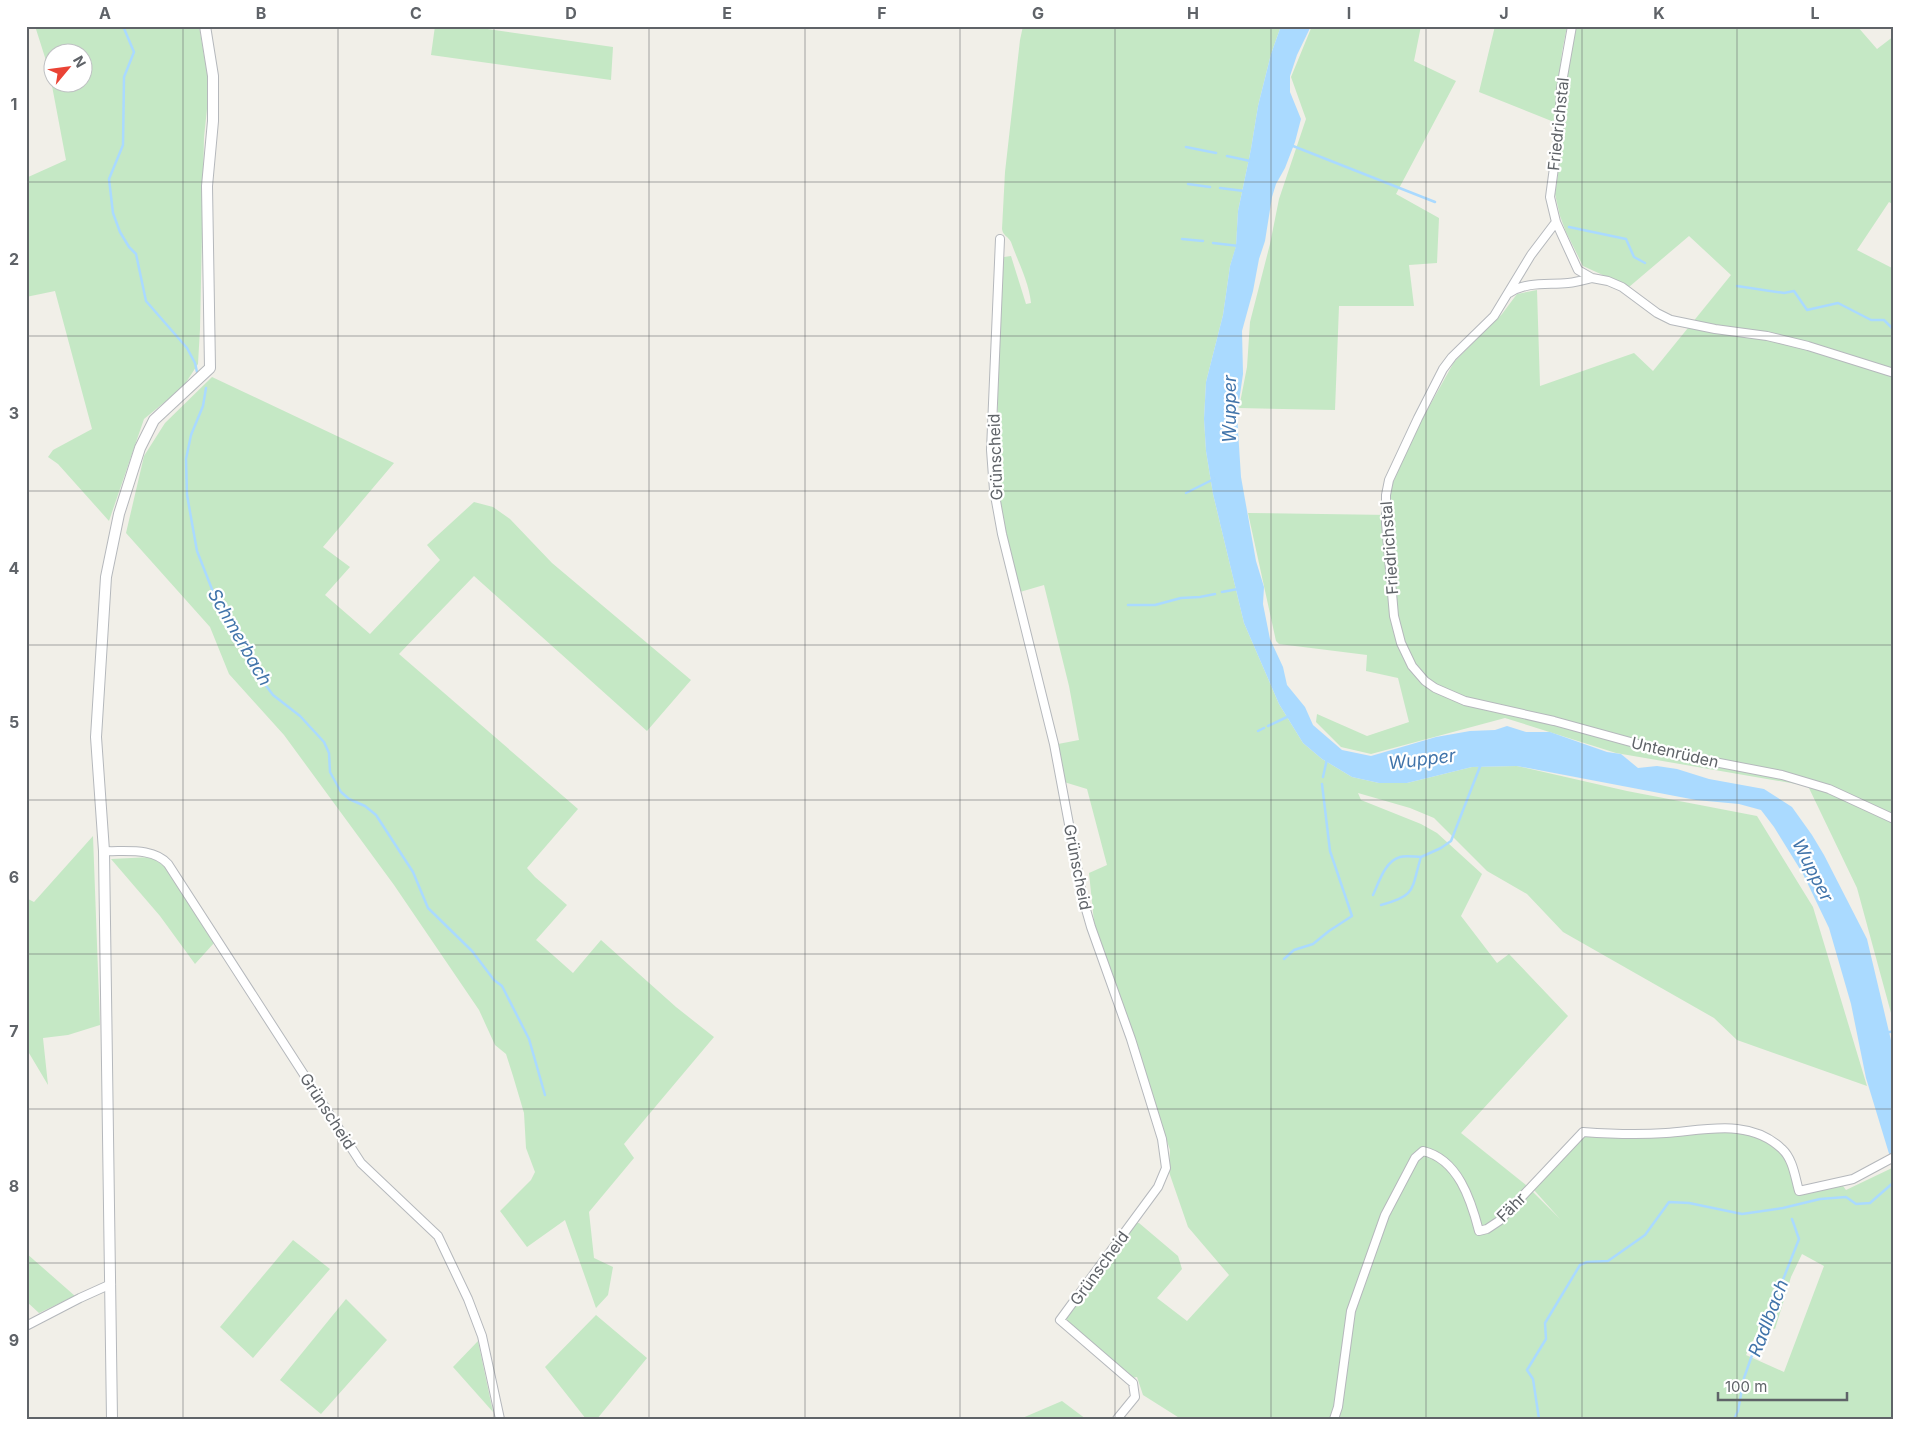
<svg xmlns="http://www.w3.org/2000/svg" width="1920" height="1445" viewBox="0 0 1920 1445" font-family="Inter,sans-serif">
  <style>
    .green { fill: #c5e8c5; fill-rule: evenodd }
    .water { fill: #aadaff }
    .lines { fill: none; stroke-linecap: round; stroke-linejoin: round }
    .stream { stroke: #aadaff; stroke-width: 2.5 }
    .minor-casing { stroke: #b5b8bc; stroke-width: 10 }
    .tertiary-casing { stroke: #b5b8bc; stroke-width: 12 }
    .minor { stroke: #fff; stroke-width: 8 }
    .tertiary { stroke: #fff; stroke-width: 10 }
    .grid { fill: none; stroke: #5f6368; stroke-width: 1; stroke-opacity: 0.55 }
    .labels { text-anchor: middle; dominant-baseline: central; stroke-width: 4.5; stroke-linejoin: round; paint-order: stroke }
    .street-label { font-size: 16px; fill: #5f6368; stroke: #fff }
    .water-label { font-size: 18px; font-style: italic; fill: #4174aa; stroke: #fff }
    .neatline { fill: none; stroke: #5f6368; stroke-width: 2 }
    .grid-label { font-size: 16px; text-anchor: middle; font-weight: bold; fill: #5f6368 }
  </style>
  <rect width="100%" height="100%" fill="#f1efe8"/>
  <!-- green -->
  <path class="green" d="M35,26H199L207,73V109L204,137L200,329L198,364L183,387L144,419L109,521L58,464L48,457L53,450L92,429L55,291L26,297V178L66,160L49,70ZM52,52H82V82H52Z
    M435,26H467L613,47L611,80L431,55Z
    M1023,26H1281L1271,54L1258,106L1251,149L1238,211L1236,247L1230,266L1223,315L1206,382L1204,419L1206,451L1213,494L1244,623L1279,704L1303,743L1322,759L1352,777L1379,783H1407L1472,767L1517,766L1627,791L1757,816L1813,907L1867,1086L1737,1040L1714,1018L1563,932L1527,894L1487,871L1434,818L1410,808L1358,793L1361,800L1421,824L1437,833L1482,874L1461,916L1497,963L1509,954L1568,1016L1461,1133L1526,1185L1560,1219L1534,1190L1585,1135L1748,1132L1779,1150L1788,1164L1798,1193L1843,1186L1846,1190L1892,1168L1894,1170V1419H1181L1143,1395L1137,1377L1132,1378L1067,1322L1066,1317L1135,1223H1139L1178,1256L1182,1269L1157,1298L1187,1321L1229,1275L1188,1227L1169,1172L1170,1150L1094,922L1089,873L1107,865L1087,789L1064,782L1058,744L1079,740L1069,686L1044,585L1020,592L996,489L1000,298L1004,257L1011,256L1026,304L1031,303C1029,282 1018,262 1011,242C1008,236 1003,236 1002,229L1005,172L1020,40ZM1802,1254L1824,1266L1784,1372L1746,1355L1761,1324L1775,1329L1791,1277Z
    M1312,26H1421L1414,61L1456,81L1396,194L1439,218L1437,263L1409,265L1414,306H1339L1335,410L1239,408L1247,367L1250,322L1270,244L1279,199L1306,119L1291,77Z
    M1495,26H1567L1562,52L1554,122L1479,92Z
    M1576,26H1857L1877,49L1894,36V205L1889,202L1857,250L1894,269V816L1828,792L1894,822V1024L1857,888L1808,786L1616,753L1505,718L1371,754L1341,747L1316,722L1317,714L1367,736L1409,722L1398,678L1366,671L1367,655L1279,644L1276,641L1248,513L1391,515V487L1415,432L1454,362L1502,314L1517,294L1537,290L1540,386L1634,353L1653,371L1731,275L1689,236L1629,287L1583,266L1566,232L1560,216L1555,194L1562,148V103Z
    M212,377L394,463L323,547L350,567L325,595L370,634L440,560L427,545L474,502L493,507L510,519L552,563L691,680L647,731L474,576L399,654L578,809L527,868L535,877L567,905L536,940L573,973L601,940L676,1007L714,1037L624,1144L634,1158L589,1212L594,1258L613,1267L608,1295L596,1308L565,1220L527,1247L500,1211L531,1180L535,1172L526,1148L524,1113L513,1076L506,1054L495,1045L479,1010L394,885L284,735L229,674L210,627L126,533L144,456L165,423Z
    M93,836L100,1025L68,1035L43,1038L48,1085L26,1048V898L34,902Z
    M151,857L164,866L214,943L195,964L160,916L111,859Z
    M293,1240L330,1269L253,1358L220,1327Z
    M26,1253L75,1296L39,1313L26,1301Z
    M346,1299L387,1340L321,1414L280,1380Z
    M596,1315L647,1358L597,1419H586L545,1367Z
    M478,1341L493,1412L453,1367Z
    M1062,1401L1086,1419H1020Z"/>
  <!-- water -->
  <path class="water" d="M1281,26H1311L1297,55L1290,76V92L1301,119L1295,142L1285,168L1276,184L1272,197L1265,241L1259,259L1253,291L1242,331L1243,374L1237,415L1241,477L1256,561L1264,587L1263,604L1270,639L1283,667L1287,685L1305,707L1313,725L1342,750L1371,756L1436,737L1470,731L1495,730L1507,726L1526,732H1550L1607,752L1621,754L1638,768L1657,766L1677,769L1709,779L1764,789L1792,807L1812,835L1824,855L1867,939L1894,1053V1170L1866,1078L1851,1004L1829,928L1803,874L1774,827L1761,810L1739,804L1696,800L1517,766L1472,767L1407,783H1379L1352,777L1322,759L1303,743L1279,704L1244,623L1213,494L1206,451L1204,419L1206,382L1223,315L1230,266L1236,246L1238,211L1251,149L1258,106L1271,54Z"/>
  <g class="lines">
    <!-- stream -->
    <path class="stream" d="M123,26L134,52L124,77L123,145L109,179L113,213L120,232L129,247L136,254L146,301L187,348L195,363L197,372
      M1293,146L1435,202
      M1186,147L1216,153
      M1227,156L1250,161
      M1188,184L1210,187
      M1220,188L1244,191
      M1569,227L1626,239L1634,257L1645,263
      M1182,239L1203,241
      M1213,243L1239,246
      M1737,286L1784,293L1794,291L1807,310L1838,303L1871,320H1884L1894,330
      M206,388L203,406L191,435L186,459L187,495L197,551L217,602L229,622L239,631L248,643L252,662L258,675L273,695L300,716L324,742L329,753L330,772L341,792L349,799L365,806L376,815L413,872L428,908L472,951L494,980L502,986L529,1039L545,1095
      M1186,493L1214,479
      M1222,592L1238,589
      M1128,605H1155L1181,598L1200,597L1215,594
      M1268,726L1289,716
      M1258,731L1264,728
      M1323,777L1327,759
      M1373,895C1379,882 1385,861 1400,857C1406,855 1415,857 1421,857
      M1381,905C1417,896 1411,889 1421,857L1441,848L1451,841L1481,764
      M1284,959L1294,950L1313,944L1329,931L1352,916L1330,851L1322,784
      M1885,1033L1894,1031
      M1539,1419L1533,1379L1527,1370L1546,1339L1545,1323L1580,1265L1587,1262L1608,1261L1645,1235L1669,1202L1689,1203L1742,1214L1783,1208L1820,1199L1846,1197L1856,1204L1870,1203L1894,1182
      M1734,1419L1738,1411L1744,1378L1757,1341L1775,1300L1799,1239L1792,1219"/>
    <!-- minor casing -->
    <g class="minor-casing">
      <path id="minor" d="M1572,26L1561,88L1559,131L1550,197L1556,222L1578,270L1592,278L1608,281L1622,287L1657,313L1671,320L1715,329L1767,336L1808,346L1894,373
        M1556,222L1531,255L1494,316L1452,357L1443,369L1418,418L1389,480L1386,495V523L1394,616L1401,643L1412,666L1425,681L1435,688L1465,701L1554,721L1678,755L1782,775L1829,789L1894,819
        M1000,239L991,450L994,490L1002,534L1054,744L1083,899L1091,927L1131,1039L1162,1139L1166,1168L1158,1187L1060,1320L1133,1383L1135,1397L1117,1419
        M1509,293C1528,281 1547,285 1568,283C1577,282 1584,280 1592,278
        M104,851C125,852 153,847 168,864L361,1163L438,1236L468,1299L482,1336L500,1419
        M26,1326L80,1298L111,1284
        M1334,1419L1338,1407L1351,1311L1385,1215L1415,1158L1423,1151C1458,1159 1471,1200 1479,1231L1487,1229L1499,1221L1583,1132C1610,1134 1639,1135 1666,1133C1706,1130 1750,1118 1782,1149C1793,1159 1795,1177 1799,1191L1853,1179L1894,1157"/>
    </g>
    <!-- tertiary casing -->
    <g class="tertiary-casing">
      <path id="tertiary" d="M112,1419L104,851L96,737L106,577L119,514L140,448L154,420L210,368L207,186L213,121V76L205,26"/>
    </g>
    <!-- minor -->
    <use href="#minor" class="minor"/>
    <!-- tertiary -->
    <use href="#tertiary" class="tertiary"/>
  </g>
  <!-- grid -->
  <path class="grid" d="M183,26V1419M338,26V1419M494,26V1419M649,26V1419M805,26V1419M960,26V1419M1115,26V1419M1271,26V1419M1426,26V1419M1582,26V1419M1737,26V1419M26,182H1894M26,336H1894M26,491H1894M26,645H1894M26,800H1894M26,954H1894M26,1109H1894M26,1263H1894"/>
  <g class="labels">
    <!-- street labels -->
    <g class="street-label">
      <text transform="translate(1558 124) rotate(-84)">Friedrichstal</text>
      <text transform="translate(995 457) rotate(-92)">Grünscheid</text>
      <text transform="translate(1389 548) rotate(-94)">Friedrichstal</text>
      <text transform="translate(1675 752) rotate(13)">Untenrüden</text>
      <text transform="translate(1078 867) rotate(79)">Grünscheid</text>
      <text transform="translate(328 1111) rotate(57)">Grünscheid</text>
      <text transform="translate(1511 1207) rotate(-45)">Fähr</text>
      <text transform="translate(1099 1268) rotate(-54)">Grünscheid</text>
    </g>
    <!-- water labels -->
    <g class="water-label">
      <text transform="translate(1229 409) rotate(-90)">Wupper</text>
      <text transform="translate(240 637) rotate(60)">Schmerbach</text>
      <text transform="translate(1422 759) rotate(-7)">Wupper</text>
      <text transform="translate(1813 870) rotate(63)">Wupper</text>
      <text transform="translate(1768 1318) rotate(-69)">Radlbach</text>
    </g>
  </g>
  <!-- border -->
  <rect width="1920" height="1445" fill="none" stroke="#ffffff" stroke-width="55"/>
  <!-- north arrow -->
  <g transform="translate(68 68) rotate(61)"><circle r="24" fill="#ffffff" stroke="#bfc1c3"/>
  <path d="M0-4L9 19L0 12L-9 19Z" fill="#ea4335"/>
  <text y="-8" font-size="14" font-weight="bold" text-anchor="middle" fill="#5f6368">N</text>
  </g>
  <!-- scale -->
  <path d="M1718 1392v8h129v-8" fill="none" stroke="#5f6368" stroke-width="2.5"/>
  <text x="1725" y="1392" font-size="15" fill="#5f6368" stroke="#ffffff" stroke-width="4" paint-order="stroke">100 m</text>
  <rect x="28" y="28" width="1864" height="1390" class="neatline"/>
  <g class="grid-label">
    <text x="105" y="19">A</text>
    <text x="261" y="19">B</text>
    <text x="416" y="19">C</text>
    <text x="571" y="19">D</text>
    <text x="727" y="19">E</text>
    <text x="882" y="19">F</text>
    <text x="1038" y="19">G</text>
    <text x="1193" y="19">H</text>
    <text x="1349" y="19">I</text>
    <text x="1504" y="19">J</text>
    <text x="1659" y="19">K</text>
    <text x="1815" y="19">L</text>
    <text x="14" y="110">1</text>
    <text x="14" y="265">2</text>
    <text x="14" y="419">3</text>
    <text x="14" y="574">4</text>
    <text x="14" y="728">5</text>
    <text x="14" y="883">6</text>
    <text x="14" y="1037">7</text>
    <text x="14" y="1192">8</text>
    <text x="14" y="1346">9</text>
  </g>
</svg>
